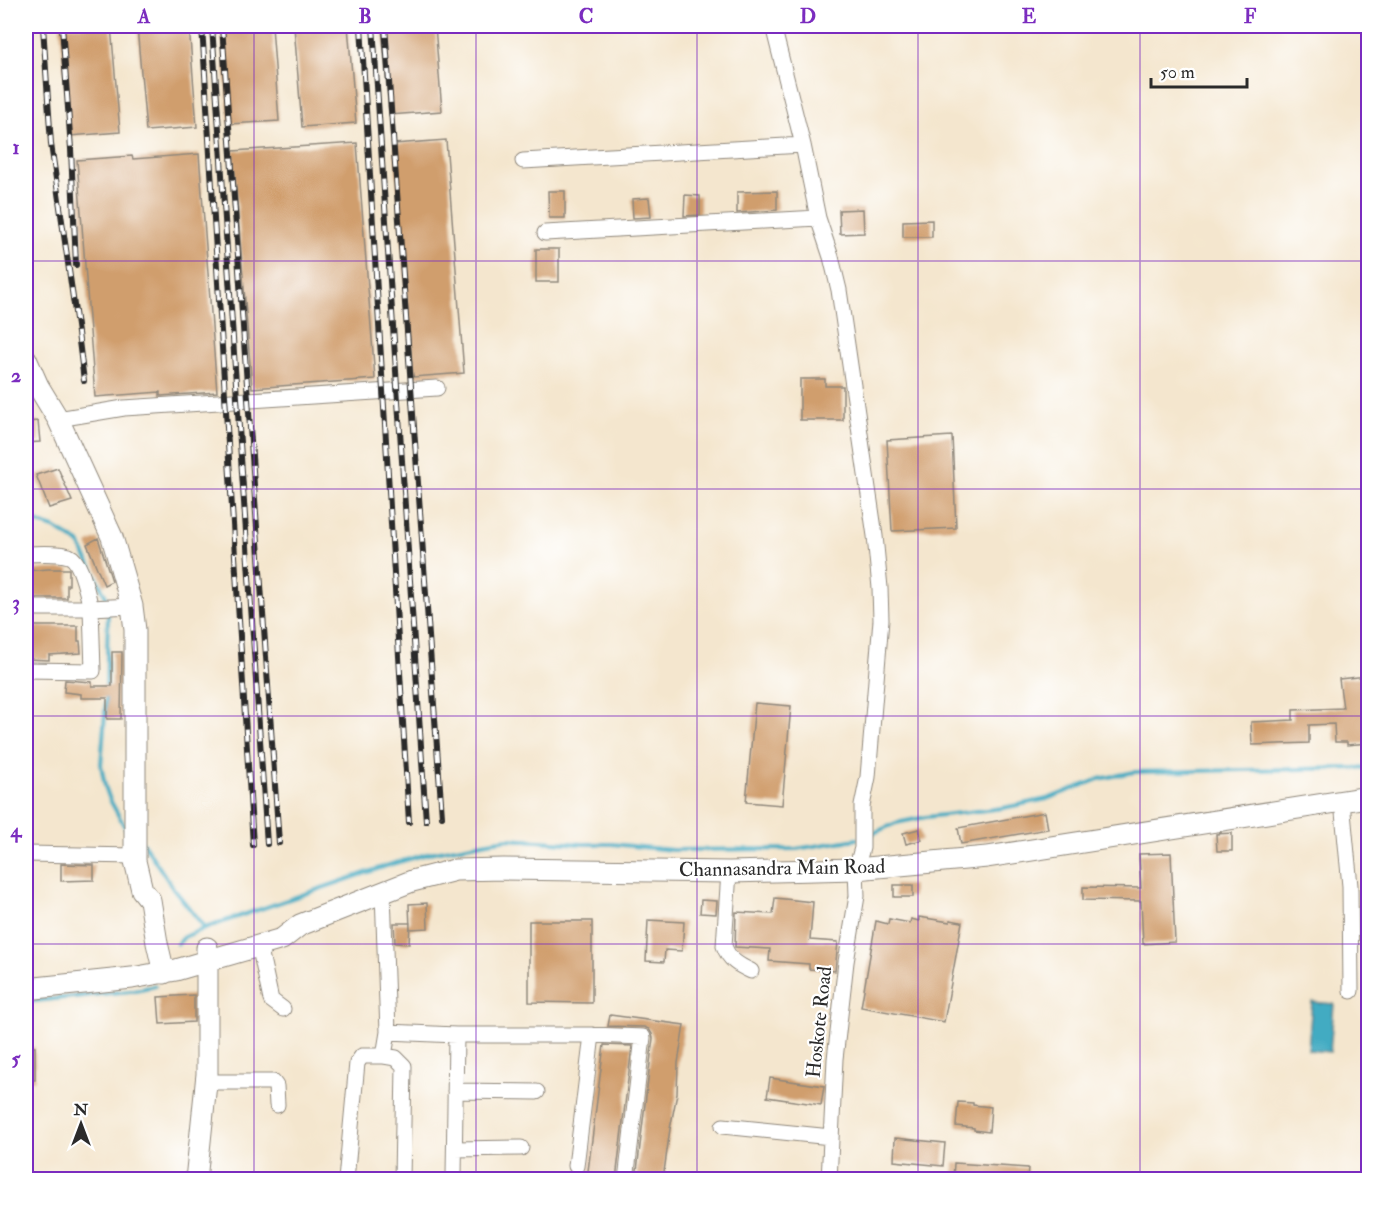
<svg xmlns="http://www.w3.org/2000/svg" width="1394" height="1205" viewBox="0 0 1394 1205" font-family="'IM FELL Double Pica',serif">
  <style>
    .water { fill: #42abc2; stroke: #366b76; stroke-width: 1.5 }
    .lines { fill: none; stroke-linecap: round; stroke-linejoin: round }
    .stream { stroke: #42abc2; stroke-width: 4 }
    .building { fill: #d09e6d }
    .street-casing { stroke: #90887c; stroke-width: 17 }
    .secondary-casing { stroke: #90887c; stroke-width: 23 }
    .street { stroke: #fff; stroke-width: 15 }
    .secondary { stroke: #fff; stroke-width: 21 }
    .rail-casing { stroke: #2b2b2b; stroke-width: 6 }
    .rail { stroke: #fff; stroke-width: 4; stroke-dasharray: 11; stroke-linecap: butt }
    .grid { fill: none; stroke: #7b2cbf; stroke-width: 1.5; stroke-opacity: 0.55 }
    .labels { text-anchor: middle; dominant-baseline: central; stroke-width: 4.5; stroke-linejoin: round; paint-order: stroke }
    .street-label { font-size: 20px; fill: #2b2b2b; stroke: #fff }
    .neatline { fill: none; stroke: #7b2cbf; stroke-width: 2 }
    .grid-label { font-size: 20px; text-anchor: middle; font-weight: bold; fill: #7b2cbf }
  </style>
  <rect width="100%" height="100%" fill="#fff"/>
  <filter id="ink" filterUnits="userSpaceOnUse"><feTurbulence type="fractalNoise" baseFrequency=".0167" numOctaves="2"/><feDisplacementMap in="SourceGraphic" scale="12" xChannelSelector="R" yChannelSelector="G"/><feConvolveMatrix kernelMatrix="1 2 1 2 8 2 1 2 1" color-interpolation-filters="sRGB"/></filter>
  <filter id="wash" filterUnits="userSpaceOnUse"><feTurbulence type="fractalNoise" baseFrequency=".008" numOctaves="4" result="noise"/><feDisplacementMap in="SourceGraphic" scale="24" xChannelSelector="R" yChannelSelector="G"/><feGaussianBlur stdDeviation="1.35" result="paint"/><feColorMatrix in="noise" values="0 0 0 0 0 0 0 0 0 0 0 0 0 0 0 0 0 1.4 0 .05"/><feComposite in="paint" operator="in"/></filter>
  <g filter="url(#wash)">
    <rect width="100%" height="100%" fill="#f4e6ce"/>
    <!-- water -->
    <path class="water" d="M1312,1002L1334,1004L1330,1052L1308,1050Z"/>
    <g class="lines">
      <!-- stream -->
      <path class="stream" d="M26,519L54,528L79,543L108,601
        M108,611L106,701L101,765L105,786L110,800L126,829
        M867,836L896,823L926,817L1003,808L1047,799L1099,779L1134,772L1358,768L1368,767
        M143,843L173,888L205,928
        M178,944L184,937L205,928L392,864L434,852L488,842L508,839L582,844H612L672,850L796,849L857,839
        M26,1002L130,991L155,986"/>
    </g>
    <g id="blocks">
      <!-- building -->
      <path class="building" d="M60,26H111L120,132L69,136Z
        M137,26H189L197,127L146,131Z
        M221,26H272L279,121L229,124Z
        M294,26H348L356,123L302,127Z
        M382,26H435L442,111L389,115Z
        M446,140L464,373L413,377L394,144Z
        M357,143L375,379L252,388L233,151Z
        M199,154L217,392L160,396V392L95,397L77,160L132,156L133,159Z
        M548,191H565V218H549Z
        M777,191V210L737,213V192Z
        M685,195L700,196V215L684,216Z
        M649,198L651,217L633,218L632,199Z
        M863,209L864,233L840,234L839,210Z
        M932,220V237H903V221Z
        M536,249H559V282H536Z
        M800,379H825V386H843V420H800Z
        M38,421L40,442L26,443V422Z
        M952,436L956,528L892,531L887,440Z
        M58,468L72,501L49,508L36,475Z
        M98,538L112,581L104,585L87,544Z
        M48,569H69V585H67V598H26V571Z
        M26,626H78V641H80L81,653L49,655V660L26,659Z
        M112,652H122L121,719H107V698H81V694L64,692L65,680L92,682V686H112Z
        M1367,676L1368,691V743L1347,745V742H1335L1334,724L1309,725V743L1252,745L1251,722L1293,720V710L1343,708L1339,679Z
        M755,703L791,706L782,805L746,802Z
        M1045,812L1048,829L961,844L958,828Z
        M919,829L922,840L906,844L903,833Z
        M1232,833V851H1217L1216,834Z
        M1171,853L1175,942L1143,944L1141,901L1083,900V887L1141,888L1139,854Z
        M61,864L94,865V880L61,881Z
        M894,885H913V897H894Z
        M775,898L813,902L810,940L838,942L835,971L809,969V964L769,961L770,949L735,947L736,912L773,914Z
        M701,900L717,901L716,914L700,913Z
        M427,903L428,928L410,929L409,904Z
        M919,917L950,922V920L962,922L944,1022L861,1007L876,921L888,924L889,919L910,923L911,919L919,921Z
        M648,920L684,922L682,951L665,950L664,962L646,961Z
        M529,921H592V1003L529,1002Z
        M394,923H410L409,944L395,943Z
        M194,995V1022L160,1024L158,997Z
        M610,1015L684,1025L678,1063L677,1094L670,1129L663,1179H636L653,1038L652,1034L649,1029L644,1027L608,1026Z
        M604,1045L632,1046L616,1179H587Z
        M26,1047H35V1080H26Z
        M770,1078L824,1086L821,1105L767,1097Z
        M958,1102L973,1103V1105L991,1107L989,1132L974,1130V1128L956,1126Z
        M895,1138L945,1143L943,1166L894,1161Z
        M954,1163L1028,1168L1027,1179H953Z"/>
    </g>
  </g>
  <g filter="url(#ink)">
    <use href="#blocks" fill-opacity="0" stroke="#90887c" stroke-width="1.5"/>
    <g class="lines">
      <!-- street casing -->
      <g class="street-casing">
        <path id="street" d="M773,26L803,145L818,218L831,257L839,290L875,536L880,588L881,620L868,777L862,806V848L856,869L857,896L846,962L835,1059L829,1180
          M523,161L803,145
          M545,233L818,218
          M58,419L124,408L437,388
          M26,554C39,554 56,552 69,556C82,561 87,595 91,608L132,606
          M26,608H91L93,671L26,670
          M1342,802L1350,886L1351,991
          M26,854L135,856
          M729,872L724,946C729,960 738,965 751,971
          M383,893L388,1032L456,1035L454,1176
          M259,945L271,1000L283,1009
          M456,1035H592L643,1037L626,1180
          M384,1056L396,1058L404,1066L402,1180
          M206,1082H273L276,1086L277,1105
          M455,1091L537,1092
          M723,1126L831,1137
          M455,1149L521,1148
          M576,1166L592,1035
          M346,1180L357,1063L362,1056H384L388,1032"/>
      </g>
      <!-- secondary casing -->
      <g class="secondary-casing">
        <path id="secondary" d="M26,359L38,386L58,419L112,537L132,606L135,630V861L142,890L150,900L157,943L164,973
          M26,989L132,978L176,970L282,939L300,925L412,881L455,870L504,869L729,872L856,869L987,857L1368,797
          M196,1180L207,1074V948"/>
      </g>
      <!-- street -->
      <use href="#street" class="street"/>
      <!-- secondary -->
      <use href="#secondary" class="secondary"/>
      <!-- rail casing -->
      <g class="rail-casing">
        <path id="rail" d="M43,26L51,144L78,333L84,381
          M62,26L71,149L76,265
          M202,26L253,845
          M212,26L267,844
          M222,26L279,843
          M361,26L409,822
          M373,26L426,821
          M385,26L442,816"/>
      </g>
      <!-- rail -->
      <use href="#rail" class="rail"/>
    </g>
  </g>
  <!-- grid -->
  <path class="grid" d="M254,26V1180M476,26V1180M697,26V1180M918,26V1180M1140,26V1180M26,261H1368M26,489H1368M26,716H1368M26,944H1368"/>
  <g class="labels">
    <!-- street labels -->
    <g class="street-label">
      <text transform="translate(782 868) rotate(-1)">Channasandra Main Road</text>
      <text transform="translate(819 1022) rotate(-84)">Hoskote Road</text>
    </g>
  </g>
  <!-- margin -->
  <rect width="1394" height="1205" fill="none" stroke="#fff" stroke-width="66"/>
  <!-- north arrow -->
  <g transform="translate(81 1124)" stroke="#ffffff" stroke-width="4.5" paint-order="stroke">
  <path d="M0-4.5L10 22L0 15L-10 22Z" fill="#2b2b2b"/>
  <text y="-9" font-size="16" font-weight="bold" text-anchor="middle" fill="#2b2b2b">N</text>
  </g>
  <!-- scale -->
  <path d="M1151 78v9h96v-9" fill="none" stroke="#2b2b2b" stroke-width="3"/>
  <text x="1160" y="78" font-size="18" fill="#2b2b2b" stroke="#ffffff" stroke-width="4.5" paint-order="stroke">50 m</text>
  <rect x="33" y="33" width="1328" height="1139" class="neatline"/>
  <g class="grid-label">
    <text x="144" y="23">A</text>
    <text x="365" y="23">B</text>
    <text x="586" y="23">C</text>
    <text x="808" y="23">D</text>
    <text x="1029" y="23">E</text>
    <text x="1250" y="23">F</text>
    <text x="16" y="154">1</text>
    <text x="16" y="382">2</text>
    <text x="16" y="609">3</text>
    <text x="16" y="837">4</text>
    <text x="16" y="1065">5</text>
  </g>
</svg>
